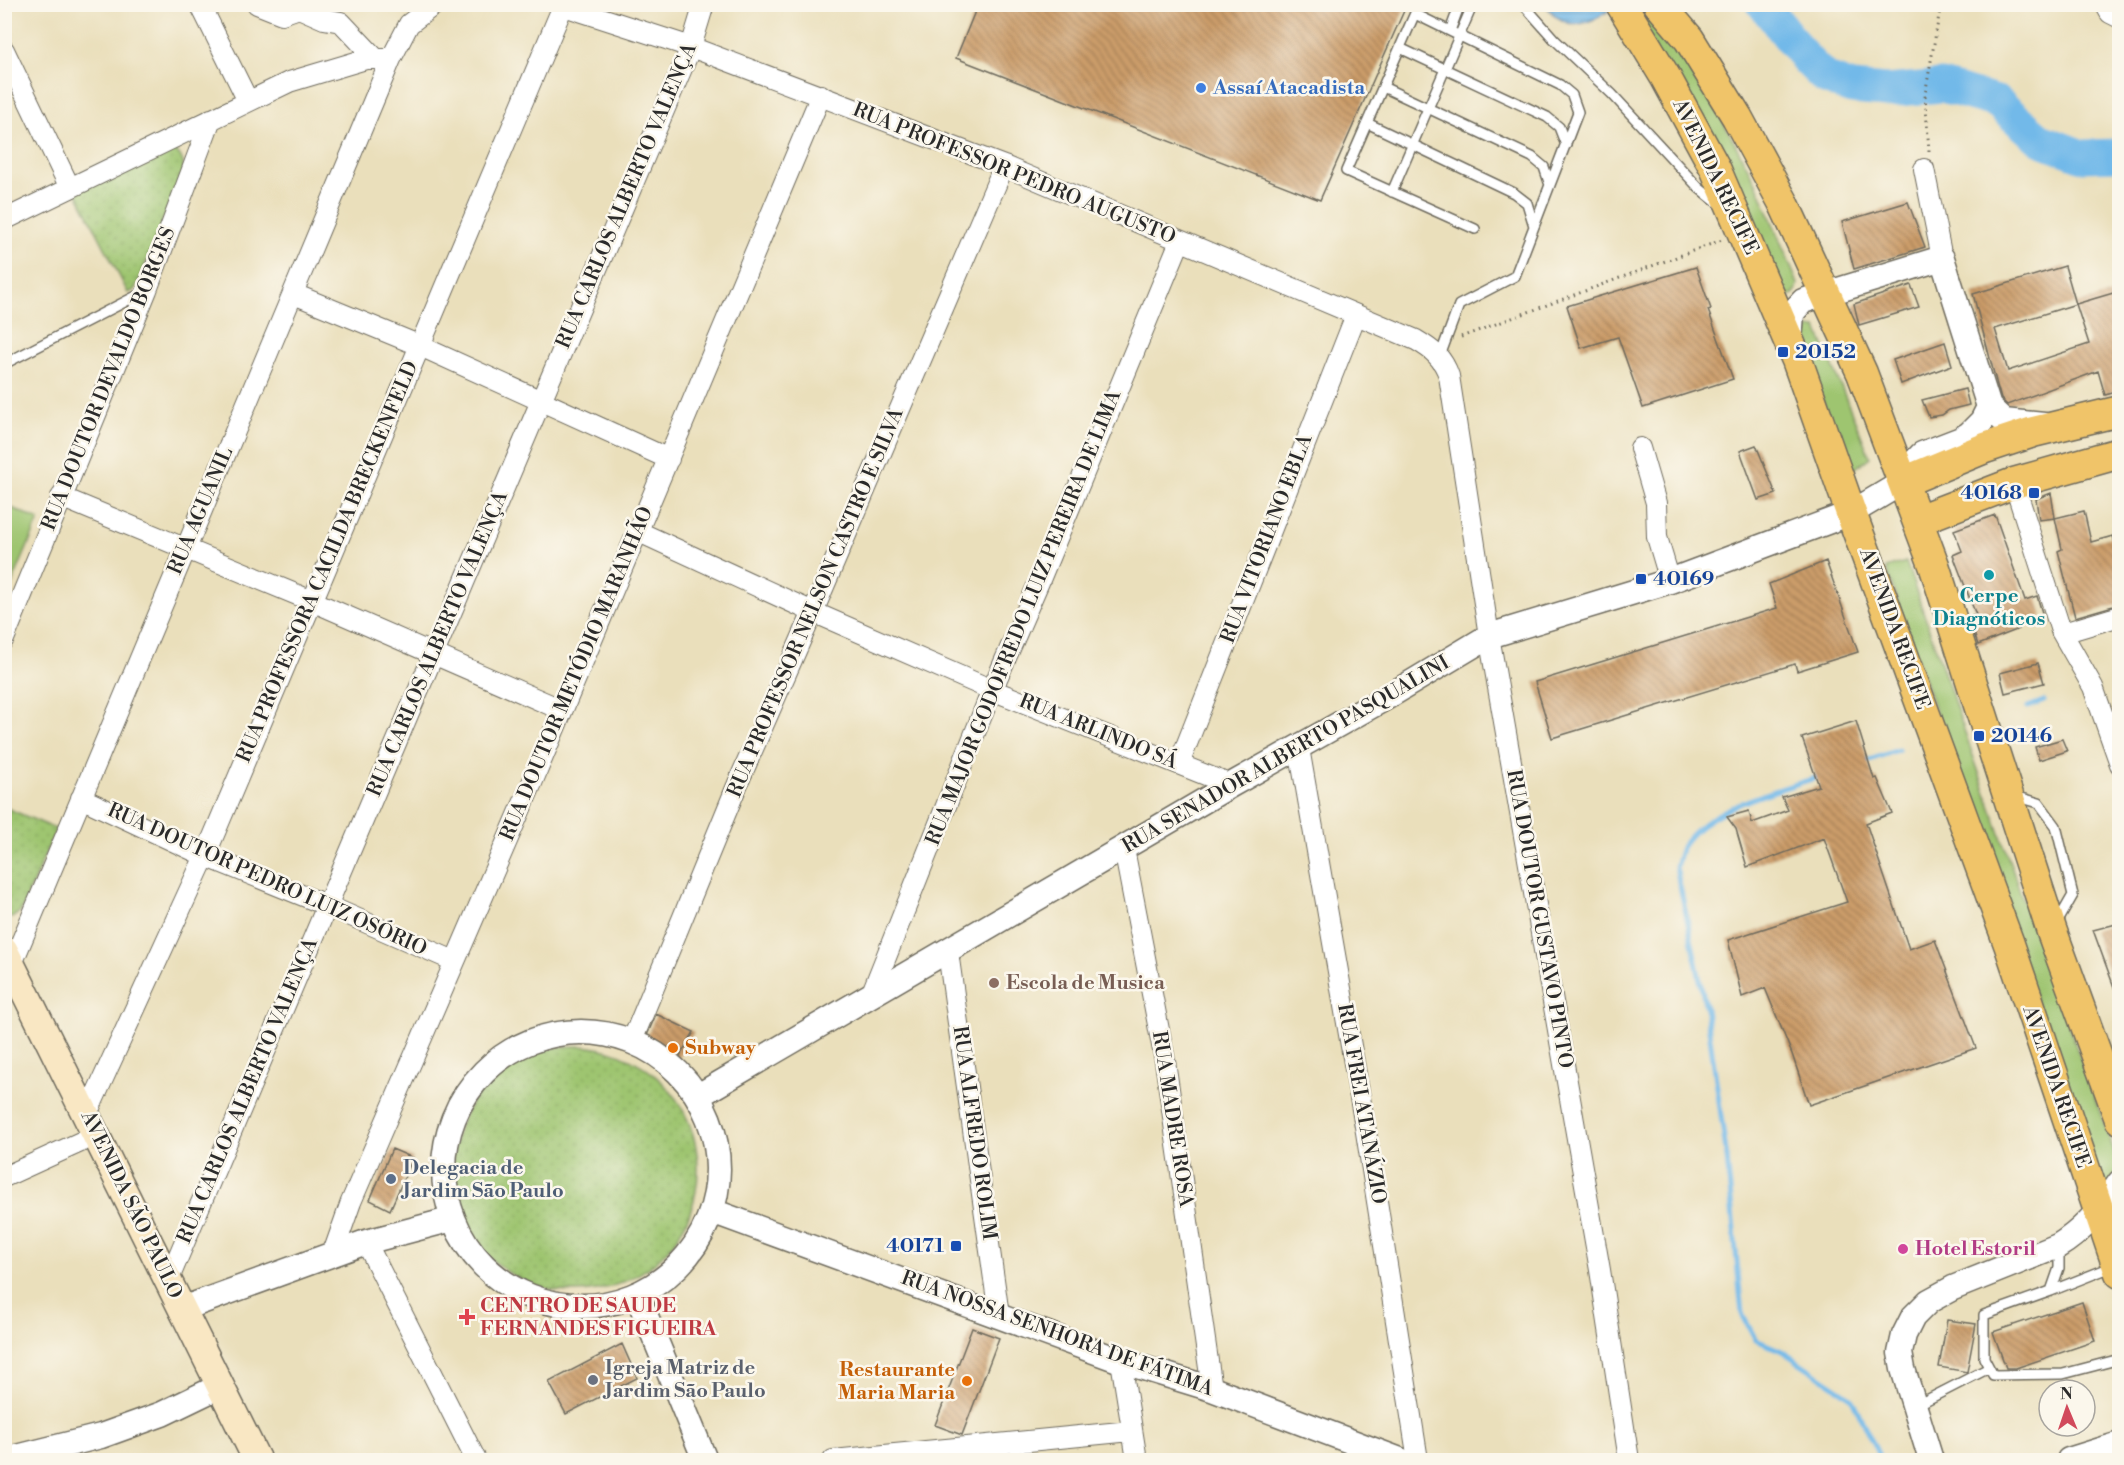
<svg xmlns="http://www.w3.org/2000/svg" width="2124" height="1465" viewBox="0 0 2124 1465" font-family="'Libre Bodoni',serif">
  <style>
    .grass { fill: #9ec570; stroke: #64784e; stroke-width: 1.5 }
    .park { fill: url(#park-dots); stroke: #64784e; stroke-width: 1.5 }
    .water { fill: url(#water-rules); stroke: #4e728a; stroke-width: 1.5 }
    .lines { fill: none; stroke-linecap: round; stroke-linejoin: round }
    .stream { stroke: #72b9e9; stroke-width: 5 }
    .river { stroke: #72b9e9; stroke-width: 33 }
    .building { fill: url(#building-back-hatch); fill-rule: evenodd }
    .service-casing { stroke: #6e6a5d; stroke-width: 12 }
    .minor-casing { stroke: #6e6a5d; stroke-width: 22 }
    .tertiary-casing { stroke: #6e6a5d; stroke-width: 27 }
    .secondary-casing { stroke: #6e6a5d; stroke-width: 30 }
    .primary-casing { stroke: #6e6a5d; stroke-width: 33 }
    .path { stroke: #6e6a5d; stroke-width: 3; stroke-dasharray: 1.5 4.5; stroke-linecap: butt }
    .service { stroke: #fff; stroke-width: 9 }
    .minor { stroke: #fff; stroke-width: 20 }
    .tertiary { stroke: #fff; stroke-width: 24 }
    .secondary { stroke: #f9e7c3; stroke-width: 27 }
    .primary { stroke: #f0c469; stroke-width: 30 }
    .shop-dot { fill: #3f7fe0; stroke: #fbf7ec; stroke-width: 2 }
    .transit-dot { fill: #1a4fb4; stroke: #fbf7ec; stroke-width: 2 }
    .culture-dot { fill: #0f9aa8; stroke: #fbf7ec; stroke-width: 2 }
    .education-dot { fill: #8d6e63; stroke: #fbf7ec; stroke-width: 2 }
    .food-dot { fill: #e8710a; stroke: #fbf7ec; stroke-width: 2 }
    .service-dot { fill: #5c6f8a; stroke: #fbf7ec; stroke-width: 2 }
    .hotel-dot { fill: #d1479c; stroke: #fbf7ec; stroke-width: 2 }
    .health-dot { fill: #e0444e; stroke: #fbf7ec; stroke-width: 2 }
    .worship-dot { fill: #6b7280; stroke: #fbf7ec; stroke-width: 2 }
    .labels { text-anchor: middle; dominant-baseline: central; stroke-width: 5; stroke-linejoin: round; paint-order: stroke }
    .shop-label { font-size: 20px; font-weight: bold; fill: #366cbe; stroke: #fbf7ec; text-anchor: start }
    .street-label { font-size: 20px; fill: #2b2b2b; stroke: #fbf7ec }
    .transit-label { font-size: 20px; font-weight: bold; fill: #164399; stroke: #fbf7ec; text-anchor: start }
    .culture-label { font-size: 20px; font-weight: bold; fill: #0d838f; stroke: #fbf7ec }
    .education-label { font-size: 20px; font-weight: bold; fill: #785e54; stroke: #fbf7ec; text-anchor: start }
    .food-label { font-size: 20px; font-weight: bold; fill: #c56008; stroke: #fbf7ec; text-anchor: start }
    .service-label { font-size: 20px; font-weight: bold; fill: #4e5e75; stroke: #fbf7ec; text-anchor: start }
    .hotel-label { font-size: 20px; font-weight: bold; fill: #b23c85; stroke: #fbf7ec; text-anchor: start }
    .health-label { font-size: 20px; font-weight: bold; fill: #be3a42; stroke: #fbf7ec; text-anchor: start }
    .worship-label { font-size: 20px; font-weight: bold; fill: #5b616d; stroke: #fbf7ec; text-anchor: start }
  </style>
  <defs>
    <pattern id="park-dots" width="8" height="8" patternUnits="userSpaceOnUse" patternTransform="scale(1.5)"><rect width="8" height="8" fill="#9ec570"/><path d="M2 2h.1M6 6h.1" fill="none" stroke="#88a961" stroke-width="1.8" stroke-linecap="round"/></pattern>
    <pattern id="water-rules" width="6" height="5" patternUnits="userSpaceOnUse" patternTransform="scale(1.5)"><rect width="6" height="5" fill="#72b9e9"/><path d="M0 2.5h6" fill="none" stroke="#5e97bd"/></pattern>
    <pattern id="building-back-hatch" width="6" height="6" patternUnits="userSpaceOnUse" patternTransform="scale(1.5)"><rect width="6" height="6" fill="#cb9c69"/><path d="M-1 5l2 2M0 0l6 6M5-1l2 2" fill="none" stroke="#a57f57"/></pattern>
  </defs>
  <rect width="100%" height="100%" fill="#fbf7ec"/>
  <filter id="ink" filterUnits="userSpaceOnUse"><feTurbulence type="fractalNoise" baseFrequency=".0167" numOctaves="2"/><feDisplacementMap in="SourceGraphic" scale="12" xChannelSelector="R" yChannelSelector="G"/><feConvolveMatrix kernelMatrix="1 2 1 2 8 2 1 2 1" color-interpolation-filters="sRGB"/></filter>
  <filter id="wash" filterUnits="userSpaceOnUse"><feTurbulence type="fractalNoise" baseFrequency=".008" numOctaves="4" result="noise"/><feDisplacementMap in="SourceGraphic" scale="24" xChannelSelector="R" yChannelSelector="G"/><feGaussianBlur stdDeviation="1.35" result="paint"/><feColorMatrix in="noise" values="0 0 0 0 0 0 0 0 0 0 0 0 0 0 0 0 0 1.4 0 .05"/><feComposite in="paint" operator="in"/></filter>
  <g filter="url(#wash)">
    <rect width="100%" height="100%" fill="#eadfbb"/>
    <!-- grass -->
    <path class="grass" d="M1632,5H1651L1676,34L1757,185L1798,284C1796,293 1794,295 1785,297Z
      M1811,328H1817L1870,457L1848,474L1801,338L1806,331Z
      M5,505L39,520L5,600Z
      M1906,562L2024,903L2119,1165V1242L1886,568Z"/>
    <!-- park -->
    <path class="park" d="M170,148C180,152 185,161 183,171L136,287L133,291L128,293L76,191Z
      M4,807L56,829L21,911L12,918L5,916Z
      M452 1169a123 123 0 1 1 246 0a123 123 0 1 1-246 0Z"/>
    <!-- water -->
    <path class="water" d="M1545,5H1618C1589,23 1571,37 1545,5Z"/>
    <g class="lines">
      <!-- stream -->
      <path class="stream" d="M2028,707L2044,701
        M1861,763L1898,750
        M1821,776C1778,791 1710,805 1683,845C1680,851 1678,860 1676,867L1706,1009L1727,1158L1742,1314L1756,1340L1782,1351L1851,1397L1881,1460"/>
      <!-- river -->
      <path class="river" d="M1763,4L1806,59L1825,78L1852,88L1886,91L1942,86L1997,102L2041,140L2082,156L2120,155"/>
    </g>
    <g id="blocks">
      <!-- building -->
      <path class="building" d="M978,4H1407L1320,200L956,58Z
        M1908,202L1925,247L1854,269L1842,222Z
        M2065,266L2076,304L2120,291V391L2105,395L2098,371L2007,405L2001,399L1997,385L1973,294ZM2076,304L2089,344L2008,371L1995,329Z
        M1696,267L1711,309L1708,310L1733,379L1643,408L1618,337L1581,348L1567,306Z
        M1911,285L1919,307L1859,325L1854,304Z
        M1945,342L1952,365L1901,384L1893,360Z
        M1965,389L1969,405L1949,410L1942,415L1929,417L1922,400Z
        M1756,445L1776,494L1758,500L1740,451Z
        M2051,493L2055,518L2039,520L2036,499Z
        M2084,511L2091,542L2113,536L2120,559V604L2075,617L2058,551L2062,549L2055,518Z
        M1995,515L2025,600L2037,596L2043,616L2017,624L2019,629L1978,645L1969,617L1976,615L1953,555L1962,551L1954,530Z
        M1826,561L1858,652L1797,671L1795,664L1552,738L1535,682L1777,608L1769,584Z
        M2038,663L2044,683L2005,693L2000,673Z
        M1856,721L1874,779L1877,778L1892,813L1866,823L1909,949L1935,940L1976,1048L1809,1105L1792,1054L1765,988L1742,997L1728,940L1847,902L1824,838L1747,867L1736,829L1727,817L1749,811L1752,823L1788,810L1782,797L1819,786L1802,738Z
        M2062,739L2067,751L2039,760L2035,747Z
        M2120,923V997L2118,998L2093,930Z
        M656,1014L694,1032L677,1061L646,1038Z
        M392,1149L413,1158L390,1210L370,1200Z
        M2082,1302L2095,1341L2016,1368H2006L1993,1332Z
        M1947,1320L1976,1324L1967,1372L1939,1367Z
        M972,1328L999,1338L962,1435L935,1425Z
        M622,1344L637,1378L566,1414L549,1382Z"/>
    </g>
  </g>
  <g filter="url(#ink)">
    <use href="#blocks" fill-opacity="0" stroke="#6e6a5d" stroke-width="1.5"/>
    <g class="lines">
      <!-- service casing -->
      <g class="service-casing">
        <path id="service" d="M1419,4L1346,171L1475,229
          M1523,4L1554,39L1612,94L1699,188L1720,205
          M1415,14L1560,85L1572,95L1578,112L1515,276L1459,305L1440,356
          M1450,31L1460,4
          M1400,48L1547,117L1559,127L1566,145
          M1383,87L1532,157L1544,167L1550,185
          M1367,123L1514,193L1527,203L1534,226
          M1392,192L1473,4
          M4,364L144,292
          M2015,796L2039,803L2056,826L2073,895L2057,923
          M2059,1248V1268L2051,1291L1984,1315V1358L1993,1375L2063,1374L2120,1359
          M2051,1291L2114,1266
          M1917,1405L1989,1368"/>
      </g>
      <!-- minor casing -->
      <g class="minor-casing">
        <path id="minor" d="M200,4L248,101
          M257,4L282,14L299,8L324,19L341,22L376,59
          M558,4L691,47L1004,166L1416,340C1433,350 1443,358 1449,376L1489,636L1600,1270L1629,1460
          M2105,4L2110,13L2120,18
          M4,50L70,188
          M1924,169L1942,258
          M4,220L289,82L366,59H391
          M294,294L418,345L669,459
          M1640,448L1656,503L1657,537L1670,581
          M2014,483L2061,631L2093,687L2120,764
          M61,497L312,601L562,710
          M637,531L813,612L992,690L1231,785
          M2063,633L2120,616
          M4,639L147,290L211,119
          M1299,748L1366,1132L1418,1460
          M1179,764L1356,315
          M81,798L205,856L326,905L454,961
          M1124,849L1165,1061L1212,1389
          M948,952L999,1315
          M4,968L12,964L391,59L409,24L435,4
          M871,995L992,690L1039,582L1180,241
          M632,1041L741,776L813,612L1004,166
          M86,1116L205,856L563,6
          M4,1177L96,1135
          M366,1242L476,1460
          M333,1253L351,1202L532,783L821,95
          M168,1281L691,47L704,4
          M1121,1361L1137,1460
          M833,1460L1131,1431"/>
      </g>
      <!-- tertiary casing -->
      <g class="tertiary-casing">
        <path id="tertiary" d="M1790,342L1792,313L1803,301L1942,258L1989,407L2004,421L2044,425
          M444 1169a137 137 0 1 1 274 0a137 137 0 1 1-274 0Z
          M698,1096L1231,785L1389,696L1489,636L1670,581L1851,513L1903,482L1909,468L1922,454L1961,439L1969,434L1982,421L1989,407
          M712,1211L1121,1361L1212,1389L1400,1460
          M638,1297L705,1460
          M182,1309L366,1242L453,1219
          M5,1460L101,1436L162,1414L220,1386
          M1931,1460L1903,1369L1900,1353L1904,1335L1913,1317L1929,1301L1953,1288L2058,1246C2083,1231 2104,1206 2120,1182
          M2069,1460L2120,1444"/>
      </g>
      <!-- secondary casing -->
      <g class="secondary-casing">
        <path id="secondary" d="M4,950L257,1460"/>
      </g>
      <!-- primary casing -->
      <g class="primary-casing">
        <path id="primary" d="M1621,4L1666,78L1715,168L1797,360L1851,513L2009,944L2120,1273
          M1659,4L1689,39L1737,117L1783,202L1862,373L1934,565L2052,932L2120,1119
          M1903,482L1985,448L2033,432L2120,411
          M1918,520L2014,483L2120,453"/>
      </g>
      <!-- path -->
      <path class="path" d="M1929,151L1925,95L1941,4
        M1461,337L1722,240"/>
      <!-- service -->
      <use href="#service" class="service"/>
      <!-- minor -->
      <use href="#minor" class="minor"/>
      <!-- tertiary -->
      <use href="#tertiary" class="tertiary"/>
      <!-- secondary -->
      <use href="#secondary" class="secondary"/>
      <!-- primary -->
      <use href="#primary" class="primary"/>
    </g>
  </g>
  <!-- markers -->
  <circle class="shop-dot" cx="1201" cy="88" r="6"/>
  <g class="transit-dot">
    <rect x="1777" y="346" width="12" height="12" rx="3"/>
    <rect x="2028" y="487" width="12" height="12" rx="3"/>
    <rect x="1635" y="573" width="12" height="12" rx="3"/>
    <rect x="1973" y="730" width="12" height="12" rx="3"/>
    <rect x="950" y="1240" width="12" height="12" rx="3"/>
  </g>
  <circle class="culture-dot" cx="1989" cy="575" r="6"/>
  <circle class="education-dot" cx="994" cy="983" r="6"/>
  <g class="food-dot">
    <circle cx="673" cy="1048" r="6"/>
    <circle cx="967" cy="1381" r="6"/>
  </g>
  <circle class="service-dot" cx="391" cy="1179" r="6"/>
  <circle class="hotel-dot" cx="1903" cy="1249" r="6"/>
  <path class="health-dot" d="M464 1308h6v6h6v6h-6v6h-6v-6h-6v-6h6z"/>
  <circle class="worship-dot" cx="593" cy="1380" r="6"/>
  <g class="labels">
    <!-- shop labels -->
    <g class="shop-label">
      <text x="1213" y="88">Assaí Atacadista</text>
    </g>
    <!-- street labels -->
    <g class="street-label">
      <text transform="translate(1014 174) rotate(22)">RUA PROFESSOR PEDRO AUGUSTO</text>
      <text transform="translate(1715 177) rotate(64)">AVENIDA RECIFE</text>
      <text transform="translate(627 196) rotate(-67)">RUA CARLOS ALBERTO VALENÇA</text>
      <text transform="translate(109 379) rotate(-68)">RUA DOUTOR DEVALDO BORGES</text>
      <text transform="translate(201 511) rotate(-67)">RUA AGUANIL</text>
      <text transform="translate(1267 539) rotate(-69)">RUA VITORIANO EBLA</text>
      <text transform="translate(328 562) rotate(-67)">RUA PROFESSORA CACILDA BRECKENFELD</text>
      <text transform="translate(816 603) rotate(-67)">RUA PROFESSOR NELSON CASTRO E SILVA</text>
      <text transform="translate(1024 618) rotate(-68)">RUA MAJOR GODOFREDO LUIZ PEREIRA DE LIMA</text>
      <text transform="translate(1894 629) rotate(70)">AVENIDA RECIFE</text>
      <text transform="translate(438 644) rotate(-67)">RUA CARLOS ALBERTO VALENÇA</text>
      <text transform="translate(577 674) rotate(-67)">RUA DOUTOR METÓDIO MARANHÃO</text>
      <text transform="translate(1098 732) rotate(22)">RUA ARLINDO SÁ</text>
      <text transform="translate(1286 755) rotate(-30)">RUA SENADOR ALBERTO PASQUALINI</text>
      <text transform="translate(267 880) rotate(24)">RUA DOUTOR PEDRO LUIZ OSÓRIO</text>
      <text transform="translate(1539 919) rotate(80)">RUA DOUTOR GUSTAVO PINTO</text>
      <text transform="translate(2056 1087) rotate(71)">AVENIDA RECIFE</text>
      <text transform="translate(248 1091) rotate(-67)">RUA CARLOS ALBERTO VALENÇA</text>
      <text transform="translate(1361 1104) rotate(80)">RUA FREI ATANÁZIO</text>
      <text transform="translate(1172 1119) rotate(81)">RUA MADRE ROSA</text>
      <text transform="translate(974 1133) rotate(82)">RUA ALFREDO ROLIM</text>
      <text transform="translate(131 1205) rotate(64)">AVENIDA SÃO PAULO</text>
      <text transform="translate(1057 1334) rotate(20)">RUA NOSSA SENHORA DE FÁTIMA</text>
    </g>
    <!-- transit labels -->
    <g class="transit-label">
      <text x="1795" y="352">20152</text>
      <text x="2022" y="493" text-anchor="end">40168</text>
      <text x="1653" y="579">40169</text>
      <text x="1991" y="736">20146</text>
      <text x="944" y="1246" text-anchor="end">40171</text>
    </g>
    <!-- culture labels -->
    <g class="culture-label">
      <text x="1989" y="596">Cerpe<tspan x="1989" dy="23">Diagnóticos</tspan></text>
    </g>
    <!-- education labels -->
    <g class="education-label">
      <text x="1006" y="983">Escola de Musica</text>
    </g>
    <!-- food labels -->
    <g class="food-label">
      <text x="685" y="1048">Subway</text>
      <text x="955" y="1370" text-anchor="end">Restaurante<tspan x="955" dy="23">Maria Maria</tspan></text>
    </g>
    <!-- service labels -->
    <g class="service-label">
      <text x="403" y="1168">Delegacia de<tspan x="403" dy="23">Jardim São Paulo</tspan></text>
    </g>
    <!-- hotel labels -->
    <g class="hotel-label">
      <text x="1915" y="1249">Hotel Estoril</text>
    </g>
    <!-- health labels -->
    <g class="health-label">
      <text x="480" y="1306">CENTRO DE SAUDE<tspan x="480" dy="23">FERNANDES FIGUEIRA</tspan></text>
    </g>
    <!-- worship labels -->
    <g class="worship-label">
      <text x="605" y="1368">Igreja Matriz de<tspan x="605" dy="23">Jardim São Paulo</tspan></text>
    </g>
  </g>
  <!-- margin -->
  <rect width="2124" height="1465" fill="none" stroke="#fbf7ec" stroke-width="24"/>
  <!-- north arrow -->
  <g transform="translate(2067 1408) rotate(358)"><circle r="28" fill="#fbf7ec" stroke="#a8a59f" stroke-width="1.5"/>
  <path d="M0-4.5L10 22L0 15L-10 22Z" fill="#d1495b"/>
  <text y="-9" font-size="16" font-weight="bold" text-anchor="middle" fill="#2b2b2b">N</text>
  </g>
</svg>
